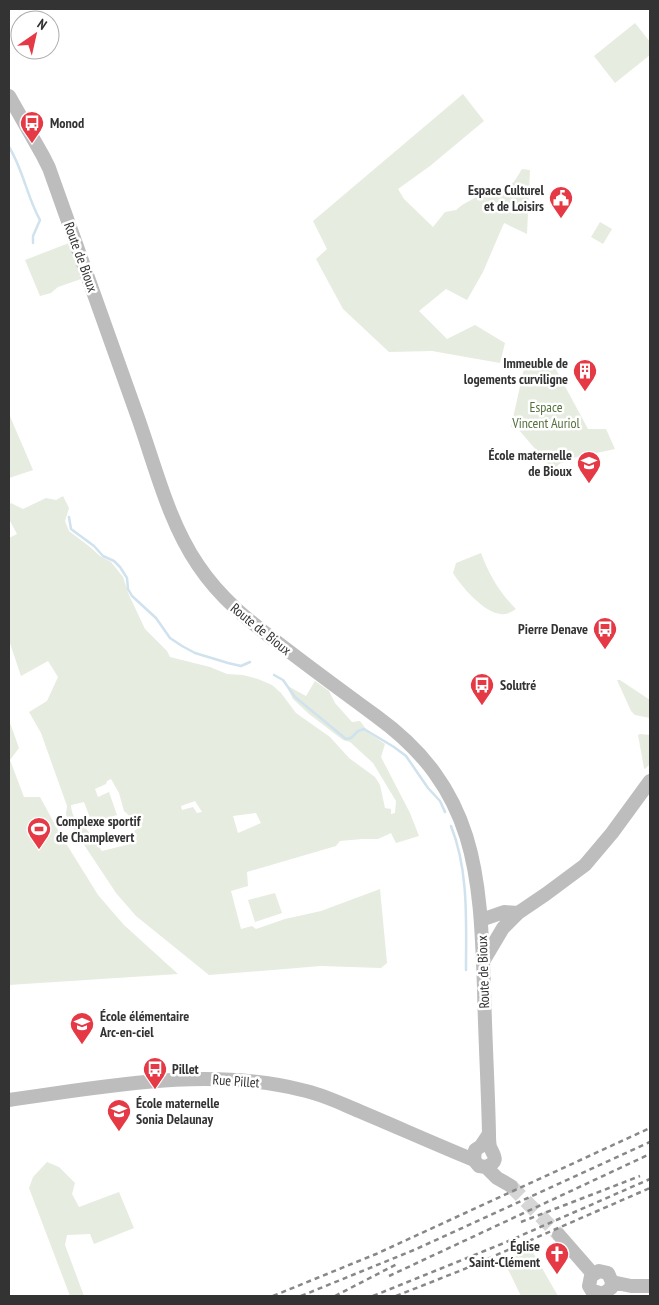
<svg xmlns="http://www.w3.org/2000/svg" width="659" height="1305" viewBox="0 0 659 1305" font-family="'PT Sans Narrow',sans-serif">
  <style>
    .green { fill: #e6ecdf; fill-rule: evenodd }
    .lines { fill: none; stroke-linecap: round; stroke-linejoin: round }
    .stream { stroke: #cfe2ee; stroke-width: 2.5 }
    .secondary-tunnel { stroke: #d6d6d6; stroke-width: 14; stroke-dasharray: 14 7; stroke-linecap: butt }
    .secondary { stroke: #bdbdbd; stroke-width: 14 }
    .rail { stroke: #888; stroke-width: 2.5; stroke-dasharray: 5 4; stroke-linecap: butt }
    .labels { text-anchor: middle; dominant-baseline: central; stroke-width: 5; stroke-linejoin: round; paint-order: stroke }
    .poi-label { font-size: 14px; font-weight: bold; fill: #333; stroke: #fff; text-anchor: start }
    .street-label { font-size: 14px; fill: #333; stroke: #fff }
    .park-label { font-size: 14px; fill: #56703f; stroke: #fff }
  </style>
  <rect width="100%" height="100%" fill="#fff"/>
  <!-- green -->
  <path class="green" d="M635,23L650,42V55L615,83L594,56Z
    M463,94L484,121L430,166L398,189L404,199L433,227L445,212L456,210L462,205L489,190L504,188L514,182L522,169L530,170L527,234L504,223L483,272L467,300L446,289L419,311L447,339L475,325L505,343L500,363L432,351L389,352L343,309L316,259L327,249L313,221Z
    M600,222L612,229L603,244L591,237Z
    M69,243L81,279L58,287L51,293L40,296L25,260Z
    M525,364H553L588,429H606L615,449L573,458L559,464L549,479L545,478L548,464L519,430L511,427Z
    M9,414L33,470L9,478Z
    M63,496L69,508L65,521L69,531L90,547L100,556L111,562L123,577L129,595L145,629L167,651L170,657L210,667L227,674L243,675L258,679L272,685L281,693L296,713L330,737L349,758L375,777L380,785L385,808L391,809V814L395,813L396,801L373,763L350,742L343,740L309,714L293,699L286,685L306,696L315,681L329,691L335,703L352,722L360,721L369,733L385,744L381,757L410,813L419,836L396,843L391,833L378,839H362L340,841L336,846L247,872L248,886L231,891L241,929L252,926L256,929L285,919L321,911L380,889L387,963L381,968L321,966L209,975L136,916L116,893L69,822L66,814L67,806L41,733L29,712L47,701L58,677L48,661L21,676L9,640V538L17,534L9,519V506L11,503L23,509L46,498L56,500ZM111,779L119,793L124,811L140,826L130,835V844L102,851C97,845 93,837 88,831C80,821 72,821 71,805L84,802L92,823L117,815L109,792L98,797L95,789L106,784L107,781ZM195,801L202,812L197,813L193,807L182,810L181,806ZM256,813L261,823L238,833L233,816Z
    M481,553C489,575 500,593 516,609C511,612 507,615 501,614C484,613 461,586 453,573L456,563Z
    M617,680H620L650,700V718L635,715L631,711Z
    M9,720L19,748L10,760L24,797H40L59,832L98,895L124,925L178,974L9,985Z
    M640,734L650,735V764L645,769L644,768L638,735Z
    M275,893L282,913L255,922L248,900Z
    M47,1162L59,1167L75,1183L72,1194L79,1207L119,1192L134,1228L94,1244L90,1234L67,1235L65,1245L84,1296H70L29,1188L33,1177Z
    M531,1249L558,1296H521L504,1261Z"/>
  <g class="lines">
    <!-- stream -->
    <path class="stream" d="M9,147C23,169 27,197 40,220L33,236V243
      M69,517L71,529L94,546L103,556L114,561L120,567L127,578L128,589L132,596L156,618L170,638L182,646L195,653L228,663L241,666L250,662
      M274,675L283,680L295,697L346,739L351,738L358,731L364,729L394,747L406,756L428,788L440,801L445,812
      M451,826C469,871 466,922 466,970"/>
    <!-- secondary-tunnel -->
    <path class="secondary-tunnel" d="M511,1186L559,1235"/>
    <!-- secondary -->
    <path class="secondary" d="M9,96L43,156L49,168C78,250 108,332 137,415C155,465 168,521 198,565C222,601 252,623 286,649C316,672 346,694 376,716C477,789 480,874 484,988C485,1037 488,1085 489,1134C489,1137 489,1143 490,1147C494,1156 500,1161 486,1167
      M481,920L504,912L518,913
      M484,960L503,928L518,913L546,894L585,865L612,833L650,781
      M9,1100C104,1087 207,1066 302,1090C322,1094 340,1103 359,1111C397,1127 435,1144 474,1160
      M489,1134L481,1146L475,1150L474,1160L479,1166L486,1167L497,1178L511,1186
      M559,1235L593,1274
      M612,1282L631,1286H650
      M593,1291L603,1294L611,1288L612,1282L608,1273L599,1271L591,1276L589,1286L595,1296"/>
    <!-- rail -->
    <path class="rail" d="M521,1222L640,1176
      M389,1276L650,1154
      M273,1296L376,1254L650,1128
      M301,1296L414,1250L650,1142
      M335,1296L397,1264
      M373,1296L504,1243L650,1179
      M396,1296L462,1270L650,1188"/>
  </g>
  <!-- icons -->
  <defs>
    <g id="bus-pin" transform="scale(1.25)"><path d="M0 17L-7.5 6A9.5 9.5 0 1 1 7.5 6Z" fill="#e63946" stroke="#fff"/><path d="M-5-6H5V4H4V6H2V4H-2V6H-4V4H-5ZM-3.5-4V0h7V-4ZM-3.5 1.2v1.5H-2V1.2ZM2 1.2v1.5H3.5V1.2Z" fill="#fff"/></g>
    <g id="civic-pin" transform="scale(1.25)"><path d="M0 17L-7.5 6A9.5 9.5 0 1 1 7.5 6Z" fill="#e63946" stroke="#fff"/><path d="M-.6-6.5H3V-4.5H.6V-3L4-1V1h2V6H-6V1h2V-1L-.6-3ZM-1.2 2.5V6h2.4V2.5Z" fill="#fff"/></g>
    <g id="building-pin" transform="scale(1.25)"><path d="M0 17L-7.5 6A9.5 9.5 0 1 1 7.5 6Z" fill="#e63946" stroke="#fff"/><path d="M-4-6H4V6H1V3H-1V6H-4ZM-2.5-4.3h1.7v1.8h-1.7ZM.8-4.3h1.7v1.8H.8ZM-2.5-1h1.7V.8h-1.7ZM.8-1h1.7V.8H.8Z" fill="#fff"/></g>
    <g id="school-pin" transform="scale(1.25)"><path d="M0 17L-7.5 6A9.5 9.5 0 1 1 7.5 6Z" fill="#e63946" stroke="#fff"/><path d="M0-5L7-2L0 1L-7-2ZM-4 1L0 2.5L4 1V4Q0 6-4 4Z" fill="#fff"/></g>
    <g id="stadium-pin" transform="scale(1.25)"><path d="M0 17L-7.5 6A9.5 9.5 0 1 1 7.5 6Z" fill="#e63946" stroke="#fff"/><path d="M0-5a6.5 5 0 1 0 0 10a6.5 5 0 1 0 0-10ZM-3.5-1.8h7v3.6h-7Z" fill="#fff"/></g>
    <g id="church-pin" transform="scale(1.25)"><path d="M0 17L-7.5 6A9.5 9.5 0 1 1 7.5 6Z" fill="#e63946" stroke="#fff"/><path d="M-1.2-6h2.4v3.5h3.3v2.4h-3.3V6h-2.4V-.1h-3.3v-2.4h3.3Z" fill="#fff"/></g>
  </defs>
  <g fill-rule="evenodd">
    <use href="#bus-pin" x="32" y="123"/>
    <use href="#civic-pin" x="561" y="198"/>
    <use href="#building-pin" x="585" y="371"/>
    <use href="#school-pin" x="589" y="463"/>
    <use href="#bus-pin" x="605" y="629"/>
    <use href="#bus-pin" x="482" y="685"/>
    <use href="#stadium-pin" x="39" y="829"/>
    <use href="#school-pin" x="82" y="1024"/>
    <use href="#bus-pin" x="155" y="1069"/>
    <use href="#school-pin" x="119" y="1111"/>
    <use href="#church-pin" x="557" y="1254"/>
  </g>
  <g class="labels">
    <!-- poi labels -->
    <g class="poi-label">
      <text x="50" y="123">Monod</text>
      <text x="544" y="190" text-anchor="end">Espace Culturel<tspan x="544" dy="16">et de Loisirs</tspan></text>
      <text x="568" y="363" text-anchor="end">Immeuble de<tspan x="568" dy="16">logements curviligne</tspan></text>
      <text x="572" y="455" text-anchor="end">École maternelle<tspan x="572" dy="16">de Bioux</tspan></text>
      <text x="588" y="629" text-anchor="end">Pierre Denave</text>
      <text x="500" y="685">Solutré</text>
      <text x="56" y="821">Complexe sportif<tspan x="56" dy="16">de Champlevert</tspan></text>
      <text x="100" y="1016">École élémentaire<tspan x="100" dy="16">Arc-en-ciel</tspan></text>
      <text x="172" y="1069">Pillet</text>
      <text x="136" y="1103">École maternelle<tspan x="136" dy="16">Sonia Delaunay</tspan></text>
      <text x="540" y="1246" text-anchor="end">Église<tspan x="540" dy="16">Saint-Clément</tspan></text>
    </g>
    <!-- street labels -->
    <g class="street-label">
      <text transform="translate(81 257) rotate(70)">Route de Bioux</text>
      <text transform="translate(261 629) rotate(39)">Route de Bioux</text>
      <text transform="translate(483 972) rotate(-92)">Route de Bioux</text>
      <text transform="translate(236 1081) rotate(4)">Rue Pillet</text>
    </g>
    <!-- park labels -->
    <g class="park-label">
      <text x="546" y="407">Espace<tspan x="546" dy="16">Vincent Auriol</tspan></text>
    </g>
  </g>
  <!-- border -->
  <rect width="659" height="1305" fill="none" stroke="#333333" stroke-width="20"/>
  <!-- north arrow -->
  <g transform="translate(35 35) rotate(34)"><circle r="24" fill="#ffffff" stroke="#adadad"/>
  <path d="M0-4L9 19L0 12L-9 19Z" fill="#e63946"/>
  <text y="-8" font-size="14" font-weight="bold" text-anchor="middle" fill="#333333">N</text>
  </g>
</svg>
